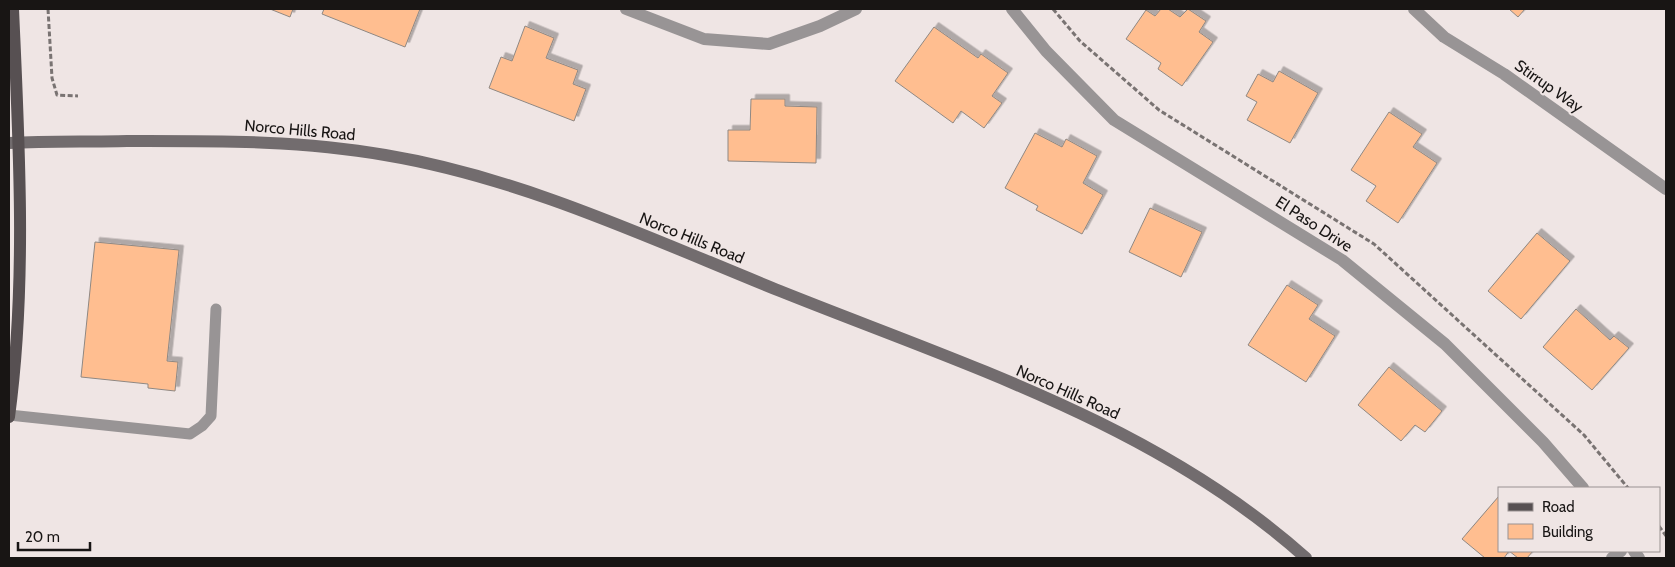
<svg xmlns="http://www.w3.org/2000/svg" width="1675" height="567" viewBox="0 0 1675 567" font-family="Cabin,sans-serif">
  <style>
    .building { fill: #ffbe90; stroke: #8f8883; filter: url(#shadow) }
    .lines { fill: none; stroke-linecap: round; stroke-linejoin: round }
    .path { stroke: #797372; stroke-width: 3; stroke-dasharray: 5 2.5; stroke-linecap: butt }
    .lane { stroke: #989495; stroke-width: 11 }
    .street { stroke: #989495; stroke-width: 12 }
    .secondary { stroke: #726c6e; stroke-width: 12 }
    .primary { stroke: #575052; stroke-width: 12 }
    .labels { text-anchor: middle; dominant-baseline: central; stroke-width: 4; stroke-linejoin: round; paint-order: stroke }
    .street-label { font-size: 16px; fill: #181514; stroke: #efe5e4 }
  </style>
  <defs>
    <filter id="shadow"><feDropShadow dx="4.5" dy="-4.5" stdDeviation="0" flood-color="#0004"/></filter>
  </defs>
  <rect width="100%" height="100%" fill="#efe5e4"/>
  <!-- building -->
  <path class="building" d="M270,9H293L290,17Z
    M324,9H420L405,47L322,14Z
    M1161,9H1168L1180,17L1188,9L1206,21L1199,32L1213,42L1182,86L1158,69L1161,63L1126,39L1146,10L1155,16Z
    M1509,9H1525L1518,17Z
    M525,26L554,38L546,58L578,70L573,84L586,89L574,121L489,88L501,57L512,61Z
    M934,27L978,58L981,54L1008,73L992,96L1002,103L984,128L961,111L953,123L895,81Z
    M1279,71L1318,93L1290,143L1247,120L1257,102L1246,96L1258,74L1273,82Z
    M751,99H785V106L817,107L816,163L728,161V130H750Z
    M1389,112L1422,134L1413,147L1437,163L1398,223L1366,201L1376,186L1351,170Z
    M1035,133L1062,147L1066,139L1097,156L1083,183L1103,195L1082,234L1036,210L1038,206L1005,188Z
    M1150,208L1202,232L1181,277L1129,252Z
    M1537,233L1570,261L1521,319L1488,291Z
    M95,242L179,250L167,361L178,362L175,391L148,388V384L81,377Z
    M1287,285L1318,305L1309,319L1335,336L1306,382L1248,345Z
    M1576,309L1610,340L1614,336L1629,348L1592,390L1543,347Z
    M1389,367L1442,411L1425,432L1415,425L1401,441L1358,405Z
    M1499,496V551H1533L1527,558H1518L1509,551L1504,558H1485L1462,539Z"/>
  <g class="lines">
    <!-- path -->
    <path class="path" d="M48,9L52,78L57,95L78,96
      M1053,9L1080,41L1159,110L1374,244L1584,435L1628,488
      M1659,526L1666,536"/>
    <!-- lane -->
    <path class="lane" d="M9,415L190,434L202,426L211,416L216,309"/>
    <!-- street -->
    <path class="street" d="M626,9L704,39L769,44L820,26L856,9
      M1012,9L1046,51L1114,120L1342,260L1445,344L1543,442L1583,488
      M1414,9L1444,37L1504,74L1666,189
      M1634,551L1639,558
      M1612,558L1621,551"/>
    <!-- secondary -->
    <path class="secondary" d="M9,143C48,141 88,142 127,141C214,141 300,140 385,155C523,178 651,239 780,291C962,364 1158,425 1306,558"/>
    <!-- primary -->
    <path class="primary" d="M9,417C27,282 19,145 13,9"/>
  </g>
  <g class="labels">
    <!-- street labels -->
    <g class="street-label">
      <text transform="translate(1549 86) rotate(35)">Stirrup Way</text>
      <text transform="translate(300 130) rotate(5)">Norco Hills Road</text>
      <text transform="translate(1314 224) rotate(33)">El Paso Drive</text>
      <text transform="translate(692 238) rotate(22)">Norco Hills Road</text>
      <text transform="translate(1068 392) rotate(24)">Norco Hills Road</text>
    </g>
  </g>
  <!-- border -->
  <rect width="1675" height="567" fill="none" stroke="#181514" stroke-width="20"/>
  <!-- legend -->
  <rect x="1498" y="487" width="162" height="65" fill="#efe5e4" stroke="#999291"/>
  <rect x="1508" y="503" width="25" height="8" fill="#575052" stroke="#999291"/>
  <text x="1542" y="512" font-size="15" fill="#181514">Road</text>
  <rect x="1508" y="524" width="25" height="15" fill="#ffbe90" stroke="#999291"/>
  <text x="1542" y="537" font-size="15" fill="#181514">Building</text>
  <!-- scale -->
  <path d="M18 542v8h72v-8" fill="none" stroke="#181514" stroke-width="2.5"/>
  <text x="25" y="542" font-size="15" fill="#181514" stroke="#efe5e4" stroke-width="4" paint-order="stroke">20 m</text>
</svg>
